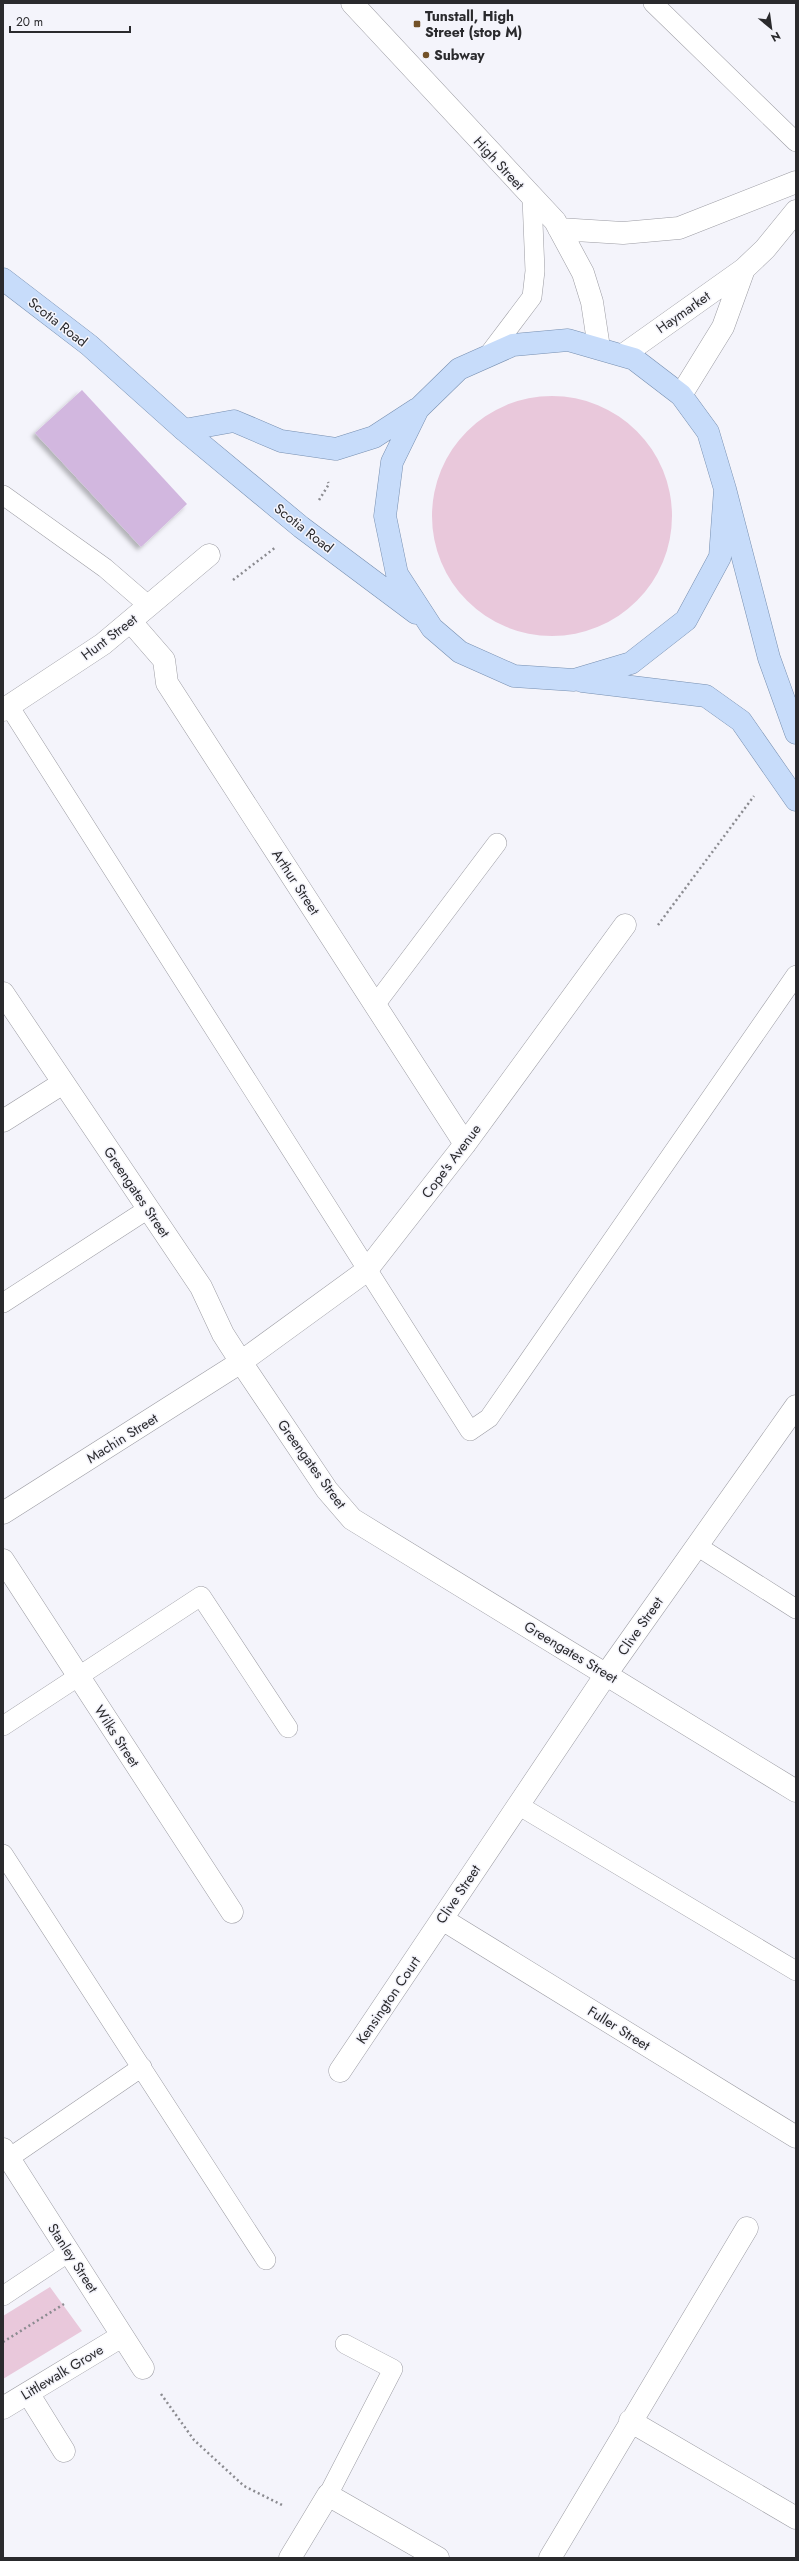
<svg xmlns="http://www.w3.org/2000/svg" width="799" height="2561" viewBox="0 0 799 2561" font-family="Jost,sans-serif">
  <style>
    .green { fill: #e9c8db }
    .building { fill: #d2b7df; filter: url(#shadow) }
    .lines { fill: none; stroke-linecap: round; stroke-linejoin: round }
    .service-casing { stroke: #9c9ca3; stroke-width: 20 }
    .minor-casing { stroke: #9c9ca3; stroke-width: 23 }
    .tertiary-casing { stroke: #9c9ca3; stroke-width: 23 }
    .primary-casing { stroke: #778fb0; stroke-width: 23 }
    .path { stroke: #8b8b90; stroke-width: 2.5; stroke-dasharray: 2 3; stroke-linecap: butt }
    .service { stroke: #fff; stroke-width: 19 }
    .minor { stroke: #fff; stroke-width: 22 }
    .tertiary { stroke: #fff; stroke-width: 22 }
    .primary { stroke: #c7dcfa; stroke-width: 22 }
    .poi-dot { fill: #725128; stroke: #f4f4fb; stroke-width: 1.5 }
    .labels { text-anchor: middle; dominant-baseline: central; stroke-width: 3; stroke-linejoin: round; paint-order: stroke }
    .poi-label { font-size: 14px; font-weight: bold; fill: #2a2a2d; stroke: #f4f4fb; text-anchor: start }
    .street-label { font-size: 14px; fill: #2a2a2d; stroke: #f4f4fb }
  </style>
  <defs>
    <filter id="shadow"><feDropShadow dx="-3.5" dy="3.5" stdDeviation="2" flood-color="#0004"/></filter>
  </defs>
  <rect width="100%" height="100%" fill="#f4f4fb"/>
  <!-- green -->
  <path class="green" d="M432 516a120 120 0 1 1 240 0a120 120 0 1 1-240 0Z
    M50,2287L82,2331L3,2379V2316Z"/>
  <!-- building -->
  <path class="building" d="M82,390L187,504L141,547L35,433Z"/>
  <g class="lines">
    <!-- service casing -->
    <g class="service-casing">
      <path id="service" d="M653,3L796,142
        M486,358L532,297L535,271L532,198
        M3,495L105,568L149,606
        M9,706L470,1431L489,1418L796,975
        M375,1005L497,843
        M3,1303L148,1209
        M697,1546L796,1609
        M3,1726L201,1596L288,1728
        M518,1805L796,1971
        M3,1854L266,2260
        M9,2158L142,2067
        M3,2296L69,2252
        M328,2495L393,2369L345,2344"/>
    </g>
    <!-- minor casing -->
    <g class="minor-casing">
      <path id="minor" d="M131,622L164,660L167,683L465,1144
        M3,710L103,644L209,555
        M3,993L201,1287L223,1334L241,1362L327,1490L352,1519L796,1791
        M3,1121L63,1083
        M3,1513L241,1362L366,1271L465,1144L625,925
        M3,1560L232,1912
        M442,1919L796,2137
        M340,2071L607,1673L796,1406
        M3,2149L143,2368
        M28,2393L64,2451
        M3,2408L122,2336
        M630,2421L796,2518
        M290,2558L328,2495L438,2558
        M550,2558L747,2228"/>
    </g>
    <!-- tertiary casing -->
    <g class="tertiary-casing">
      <path id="tertiary" d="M352,3L555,221L583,273L592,302L599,348
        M559,229L623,233L679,228L796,182
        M623,355L744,269L765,249L796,211
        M681,395L723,327L744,269"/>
    </g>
    <!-- primary casing -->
    <g class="primary-casing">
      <path id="primary" d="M3,279L89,345L184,430L301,527L416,613
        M184,430L234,421L281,441L336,449L374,437L417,409
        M725,489L720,557L686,620L631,663L574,680L514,676L460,652L432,628L397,574L385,516L392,462L418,409L459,369L513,345L568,340L634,359L681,395L708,432L725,489L769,658L796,733
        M582,681L706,696L741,721L796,800"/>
    </g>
    <!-- path -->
    <path class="path" d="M319,500L329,484L328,482
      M233,580L276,547
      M658,925L754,796
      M3,2342L64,2304
      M161,2394L194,2440L244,2486L284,2506"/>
    <!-- service -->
    <use href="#service" class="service"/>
    <!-- minor -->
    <use href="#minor" class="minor"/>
    <!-- tertiary -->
    <use href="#tertiary" class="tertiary"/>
    <!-- primary -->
    <use href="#primary" class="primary"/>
  </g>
  <!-- markers -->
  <g class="poi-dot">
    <rect x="413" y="20" width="8" height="8" rx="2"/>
    <circle cx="426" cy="55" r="4"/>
  </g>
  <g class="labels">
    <!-- poi labels -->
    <g class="poi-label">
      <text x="425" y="16">Tunstall, High<tspan x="425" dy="16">Street (stop M)</tspan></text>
      <text x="434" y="55">Subway</text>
    </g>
    <!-- street labels -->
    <g class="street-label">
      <text transform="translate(499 163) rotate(47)">High Street</text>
      <text transform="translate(683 312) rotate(-35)">Haymarket</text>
      <text transform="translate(58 322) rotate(38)">Scotia Road</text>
      <text transform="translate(304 528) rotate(38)">Scotia Road</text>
      <text transform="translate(109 637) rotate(-37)">Hunt Street</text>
      <text transform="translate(296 882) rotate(57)">Arthur Street</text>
      <text transform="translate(451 1161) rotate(-53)">Cope's Avenue</text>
      <text transform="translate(137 1192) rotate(56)">Greengates Street</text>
      <text transform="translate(122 1438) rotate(-32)">Machin Street</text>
      <text transform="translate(312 1464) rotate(54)">Greengates Street</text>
      <text transform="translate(640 1626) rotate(-55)">Clive Street</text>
      <text transform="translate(571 1652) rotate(31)">Greengates Street</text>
      <text transform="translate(117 1736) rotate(57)">Wilks Street</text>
      <text transform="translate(458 1894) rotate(-56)">Clive Street</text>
      <text transform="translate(388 2000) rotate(-56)">Kensington Court</text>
      <text transform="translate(619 2028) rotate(32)">Fuller Street</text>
      <text transform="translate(73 2258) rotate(57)">Stanley Street</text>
      <text transform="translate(62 2372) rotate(-31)">Littlewalk Grove</text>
    </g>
  </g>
  <!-- border -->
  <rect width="799" height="2561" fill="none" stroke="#2a2a2d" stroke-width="8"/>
  <!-- north arrow -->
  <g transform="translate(771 28) rotate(151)" stroke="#f4f4fb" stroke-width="3" paint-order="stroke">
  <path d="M0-3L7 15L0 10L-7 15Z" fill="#2a2a2d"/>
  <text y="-6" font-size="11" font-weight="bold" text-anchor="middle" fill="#2a2a2d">N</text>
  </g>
  <!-- scale -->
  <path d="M10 26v6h120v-6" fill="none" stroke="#2a2a2d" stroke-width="2"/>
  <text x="16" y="26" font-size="12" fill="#2a2a2d" stroke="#f4f4fb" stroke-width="3" paint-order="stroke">20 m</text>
</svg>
